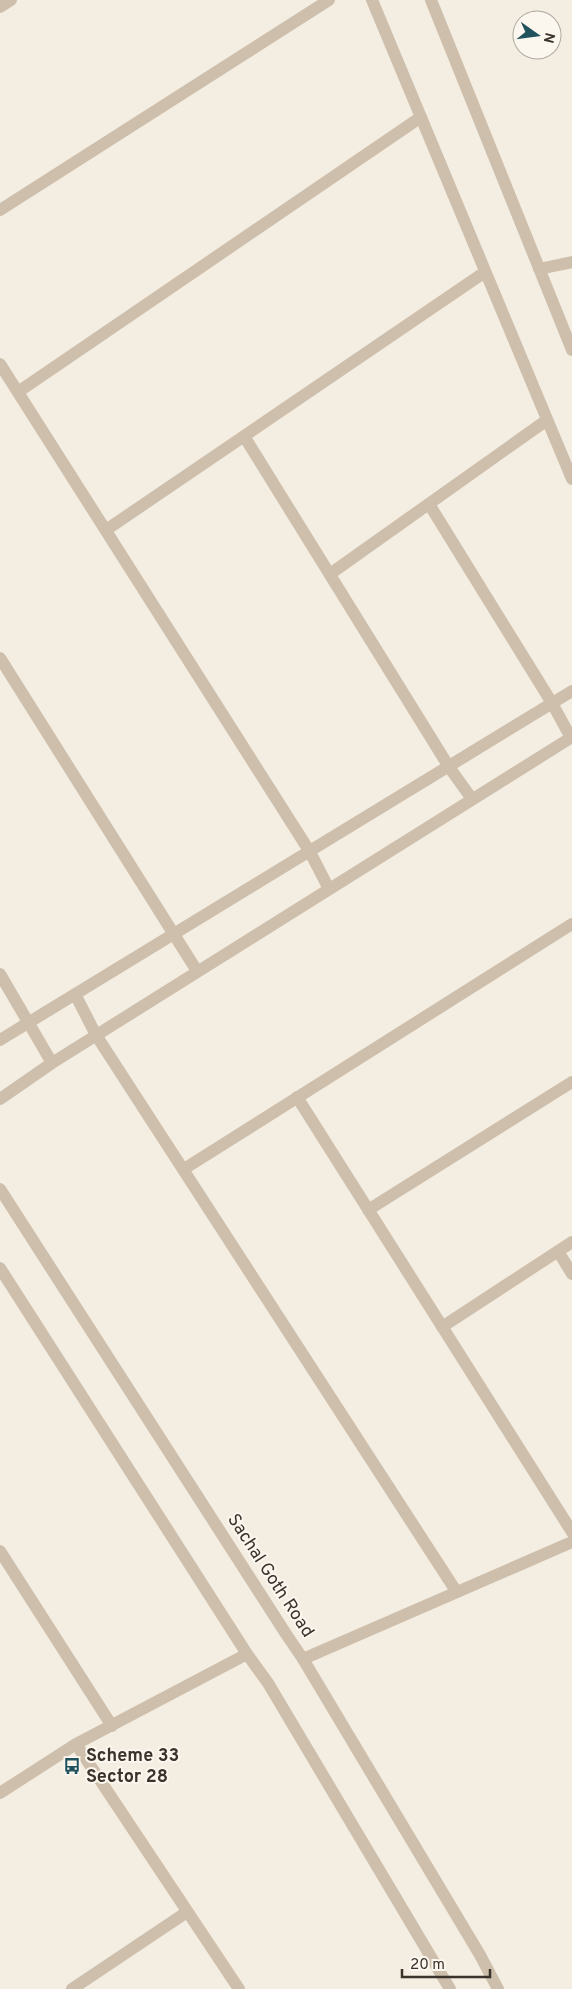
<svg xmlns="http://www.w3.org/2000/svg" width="572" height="1989" viewBox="0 0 572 1989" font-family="Overpass,sans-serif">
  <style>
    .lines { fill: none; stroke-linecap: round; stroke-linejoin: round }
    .minor { stroke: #cdbfac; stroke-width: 12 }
    .tertiary { stroke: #cdbfac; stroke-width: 12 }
    .labels { text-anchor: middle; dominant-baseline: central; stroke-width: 4; stroke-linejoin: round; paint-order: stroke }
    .street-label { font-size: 18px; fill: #3b322b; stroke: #fbf6ee }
    .poi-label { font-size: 18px; font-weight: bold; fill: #3b322b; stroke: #fbf6ee; text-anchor: start }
  </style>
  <rect width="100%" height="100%" fill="#f4ede1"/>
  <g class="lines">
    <!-- minor -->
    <path class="minor" d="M372,0L572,479
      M431,0L572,350
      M0,7L11,0
      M0,210L329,0
      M539,269L572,262
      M0,364L310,852L329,889
      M18,392L421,117
      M244,436L449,767L472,799
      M429,504L552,703L571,738
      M106,530L485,272
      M330,574L547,420
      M0,658L197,971
      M0,974L52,1063
      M75,994L96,1035L456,1591
      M0,1040L572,691
      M297,1097L572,1532
      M0,1099L52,1063L572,737
      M184,1169L572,924
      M368,1210L572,1082
      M558,1251L572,1274
      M442,1327L572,1242
      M0,1551L112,1726
      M303,1659L572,1542
      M76,1744L239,1989
      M0,1793L76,1744L247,1654
      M72,1989L187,1912"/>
    <!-- tertiary -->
    <path class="tertiary" d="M0,1189L286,1634L303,1659L480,1955L498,1989
      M0,1268L247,1654L268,1683L450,1989"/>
  </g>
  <!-- icons -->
  <defs>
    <g id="bus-bare" transform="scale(1.35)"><path d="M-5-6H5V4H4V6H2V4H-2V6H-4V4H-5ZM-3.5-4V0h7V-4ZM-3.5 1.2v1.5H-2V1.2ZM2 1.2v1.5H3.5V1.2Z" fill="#1f525d" stroke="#fbf6ee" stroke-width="2.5" paint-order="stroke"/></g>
  </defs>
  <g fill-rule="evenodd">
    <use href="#bus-bare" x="72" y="1766"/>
  </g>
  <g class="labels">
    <!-- street labels -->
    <g class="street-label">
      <text transform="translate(270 1576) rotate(57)">Sachal Goth Road</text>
    </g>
    <!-- poi labels -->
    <g class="poi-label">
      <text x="86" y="1756">Scheme 33<tspan x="86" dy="21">Sector 28</tspan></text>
    </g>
  </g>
  <!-- north arrow -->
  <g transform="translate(537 35) rotate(104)"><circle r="24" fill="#fbf6ee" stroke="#aea8a0"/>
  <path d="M0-4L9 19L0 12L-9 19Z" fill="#1f525d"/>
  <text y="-8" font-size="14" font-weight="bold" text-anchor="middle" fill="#3b322b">N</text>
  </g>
  <!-- scale -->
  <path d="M402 1969v8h88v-8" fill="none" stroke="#3b322b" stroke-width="2.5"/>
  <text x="410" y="1969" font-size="15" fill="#3b322b" stroke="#fbf6ee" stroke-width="4" paint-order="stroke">20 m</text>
</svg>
